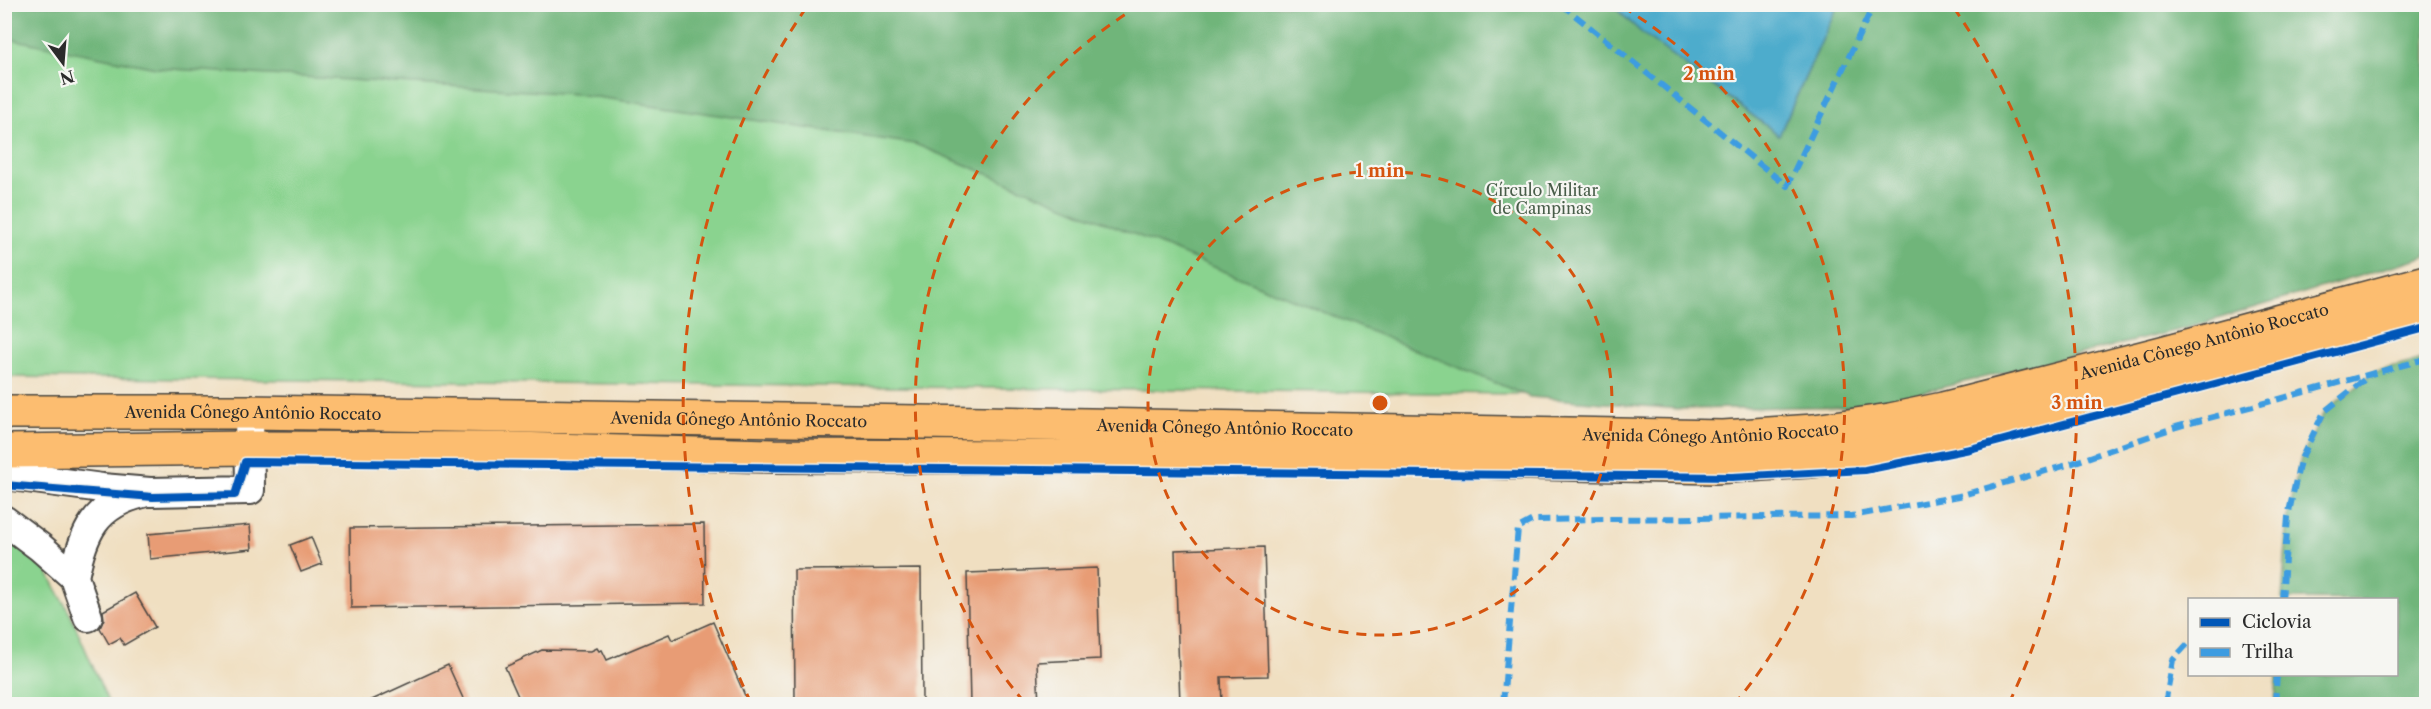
<svg xmlns="http://www.w3.org/2000/svg" width="2431" height="709" viewBox="0 0 2431 709" font-family="'Libre Caslon Text',serif">
  <style>
    .green { fill: #8ad38f; stroke: #5a7f5d; stroke-width: 1.5 }
    .forest { fill: #6fb57a; stroke: #4d7052; stroke-width: 1.5 }
    .water { fill: #4eaccc; stroke: #3c6c7c; stroke-width: 1.5 }
    .building { fill: #e89c75 }
    .lines { fill: none; stroke-linecap: round; stroke-linejoin: round }
    .minor-casing { stroke: #494642; stroke-width: 32 }
    .major-casing { stroke: #494642; stroke-width: 36 }
    .minor { stroke: #fff; stroke-width: 28 }
    .major { stroke: #fcbd6f; stroke-width: 33 }
    .quiet { stroke: #3d9ce1; stroke-width: 6; stroke-dasharray: 12 6; stroke-linecap: butt }
    .cycleway-casing { stroke: #f6f6f2; stroke-width: 11 }
    .cycleway { stroke: #0057b8; stroke-width: 8 }
    .ring { fill: none; stroke: #d5540f; stroke-width: 3; stroke-dasharray: 10 8 }
    .labels { text-anchor: middle; dominant-baseline: central; stroke-width: 4.5; stroke-linejoin: round; paint-order: stroke }
    .park-label { font-size: 16px; fill: #485d49; stroke: #f6f6f2 }
    .street-label { font-size: 16px; fill: #2b2b2b; stroke: #f6f6f2 }
    .centre { fill: #d5540f; stroke: #f6f6f2; stroke-width: 3 }
    .ring-label { font-size: 18px; text-anchor: middle; font-weight: bold; fill: #d5540f; stroke: #f6f6f2; stroke-width: 4.5; stroke-linejoin: round; paint-order: stroke }
  </style>
  <rect width="100%" height="100%" fill="#f6f6f2"/>
  <filter id="ink" filterUnits="userSpaceOnUse"><feTurbulence type="fractalNoise" baseFrequency=".0167" numOctaves="2"/><feDisplacementMap in="SourceGraphic" scale="12" xChannelSelector="R" yChannelSelector="G"/><feConvolveMatrix kernelMatrix="1 2 1 2 8 2 1 2 1" color-interpolation-filters="sRGB"/></filter>
  <filter id="wash" filterUnits="userSpaceOnUse"><feTurbulence type="fractalNoise" baseFrequency=".008" numOctaves="4" result="noise"/><feDisplacementMap in="SourceGraphic" scale="24" xChannelSelector="R" yChannelSelector="G"/><feGaussianBlur stdDeviation="1.35" result="paint"/><feColorMatrix in="noise" values="0 0 0 0 0 0 0 0 0 0 0 0 0 0 0 0 0 1.4 0 .05"/><feComposite in="paint" operator="in"/></filter>
  <g filter="url(#wash)">
    <rect width="100%" height="100%" fill="#f0dfc1"/>
    <!-- green -->
    <path class="green" d="M5,5H1882L1698,396L5,377Z
      M4,526L42,562L71,616L109,704H5Z"/>
    <!-- forest -->
    <path class="forest" d="M4,5H1612L1642,33L1779,135L1838,5H2426V256L2187,328L1866,406L1680,409L1530,397L915,144L576,94L156,68L5,38Z
      M2426,359V704H2275L2277,675L2396,674V600L2282,599L2288,517L2300,461L2324,412L2374,372Z"/>
    <!-- water -->
    <path class="water" d="M1612,5H1838L1779,135L1642,33Z"/>
    <g id="blocks">
      <!-- building -->
      <path class="building" d="M704,524L705,603L351,608L350,528Z
        M250,525L252,549L150,559L148,534Z
        M311,537L322,564L301,572L290,545Z
        M1264,547L1268,676L1221,677L1222,705H1180L1175,550Z
        M1097,568L1100,659L1037,662L1039,705H970L967,573Z
        M921,569L922,703H795L794,570Z
        M135,593L155,627L124,645L120,638L109,644L100,628L104,619L103,611Z
        M713,622L749,705H522L505,667L542,650L591,651L597,648L599,651L602,650L607,660L669,634L672,640Z
        M448,665L466,705H361Z"/>
    </g>
  </g>
  <g filter="url(#ink)">
    <use href="#blocks" fill-opacity="0" stroke="#494642" stroke-width="1.5"/>
    <g class="lines">
      <!-- minor casing -->
      <g class="minor-casing">
        <path id="minor" d="M4,475L102,488L150,492L250,490L249,412
          M4,520L40,547L74,577L88,617
          M74,577C83,533 95,504 143,493"/>
      </g>
      <!-- major casing -->
      <g class="major-casing">
        <g id="major">
          <path id="s1" d="M4,412H249L985,423L1723,437L1814,431L1890,420L1943,409L2162,353L2426,282"/>
          <path d="M4,451L250,448L513,449L774,456L1300,458L1715,467L1810,461L1886,452L1960,437L2426,312"/>
        </g>
      </g>
      <!-- minor -->
      <use href="#minor" class="minor"/>
      <!-- major -->
      <use href="#major" class="major"/>
      <!-- quiet -->
      <path class="quiet" d="M794,4L815,8L827,4
        M1561,4L1787,186L1874,4
        M2282,600L2288,517L2300,461L2324,412L2369,376
        M1503,704L1518,528L1533,520L1852,516L1959,496L2067,465L2176,427L2426,359
        M2165,704L2173,660L2190,641
        M2275,704L2277,674"/>
      <!-- cycleway casing -->
      <g class="cycleway-casing">
        <path id="cycleway" d="M4,485L153,497L235,495L245,462L1732,477L1865,470L1970,449L2426,328"/>
      </g>
      <!-- cycleway -->
      <use href="#cycleway" class="cycleway"/>
    </g>
  </g>
  <!-- distance rings -->
  <g class="ring">
    <circle cx="1380" cy="403" r="232"/>
    <path d="M1024 702A465 465 0 0 1 1137 7M1623 7A465 465 0 0 1 1736 702"/>
    <path d="M751 703A697 697 0 0 1 806 8M1954 8A697 697 0 0 1 2009 703"/>
  </g>
  <g class="labels">
    <!-- park labels -->
    <g class="park-label">
      <text x="1542" y="190">Círculo Militar<tspan x="1542" dy="18">de Campinas</tspan></text>
    </g>
    <!-- street labels -->
    <g class="street-label">
      <text stroke="none"><textPath href="#s1" startOffset="2211">Avenida Cônego Antônio Roccato</textPath></text>
      <text stroke="none"><textPath href="#s1" startOffset="249">Avenida Cônego Antônio Roccato</textPath></text>
      <text stroke="none"><textPath href="#s1" startOffset="735">Avenida Cônego Antônio Roccato</textPath></text>
      <text stroke="none"><textPath href="#s1" startOffset="1221">Avenida Cônego Antônio Roccato</textPath></text>
      <text stroke="none"><textPath href="#s1" startOffset="1707">Avenida Cônego Antônio Roccato</textPath></text>
    </g>
  </g>
  <circle cx="1380" cy="403" r="9" class="centre"/>
  <g class="ring-label">
    <text x="1709" y="80">2 min</text>
    <text x="1380" y="177">1 min</text>
    <text x="2077" y="409">3 min</text>
  </g>
  <!-- margin -->
  <rect width="2431" height="709" fill="none" stroke="#f6f6f2" stroke-width="24"/>
  <!-- legend -->
  <rect x="2188" y="598" width="210" height="78" fill="#f6f6f2" stroke="#a5a5a2" stroke-width="1.5"/>
  <rect x="2200" y="618" width="30" height="9" fill="#0057b8" stroke="#a5a5a2" stroke-width="1.5"/>
  <text x="2242" y="628" font-size="18" fill="#2b2b2b">Ciclovia</text>
  <rect x="2200" y="648" width="30" height="9" fill="#3d9ce1" stroke="#a5a5a2" stroke-width="1.5"/>
  <text x="2242" y="658" font-size="18" fill="#2b2b2b">Trilha</text>
  <!-- north arrow -->
  <g transform="translate(63 63) rotate(164)" stroke="#f6f6f2" stroke-width="4.5" paint-order="stroke">
  <path d="M0-4.5L10 22L0 15L-10 22Z" fill="#2b2b2b"/>
  <text y="-9" font-size="16" font-weight="bold" text-anchor="middle" fill="#2b2b2b">N</text>
  </g>
</svg>
